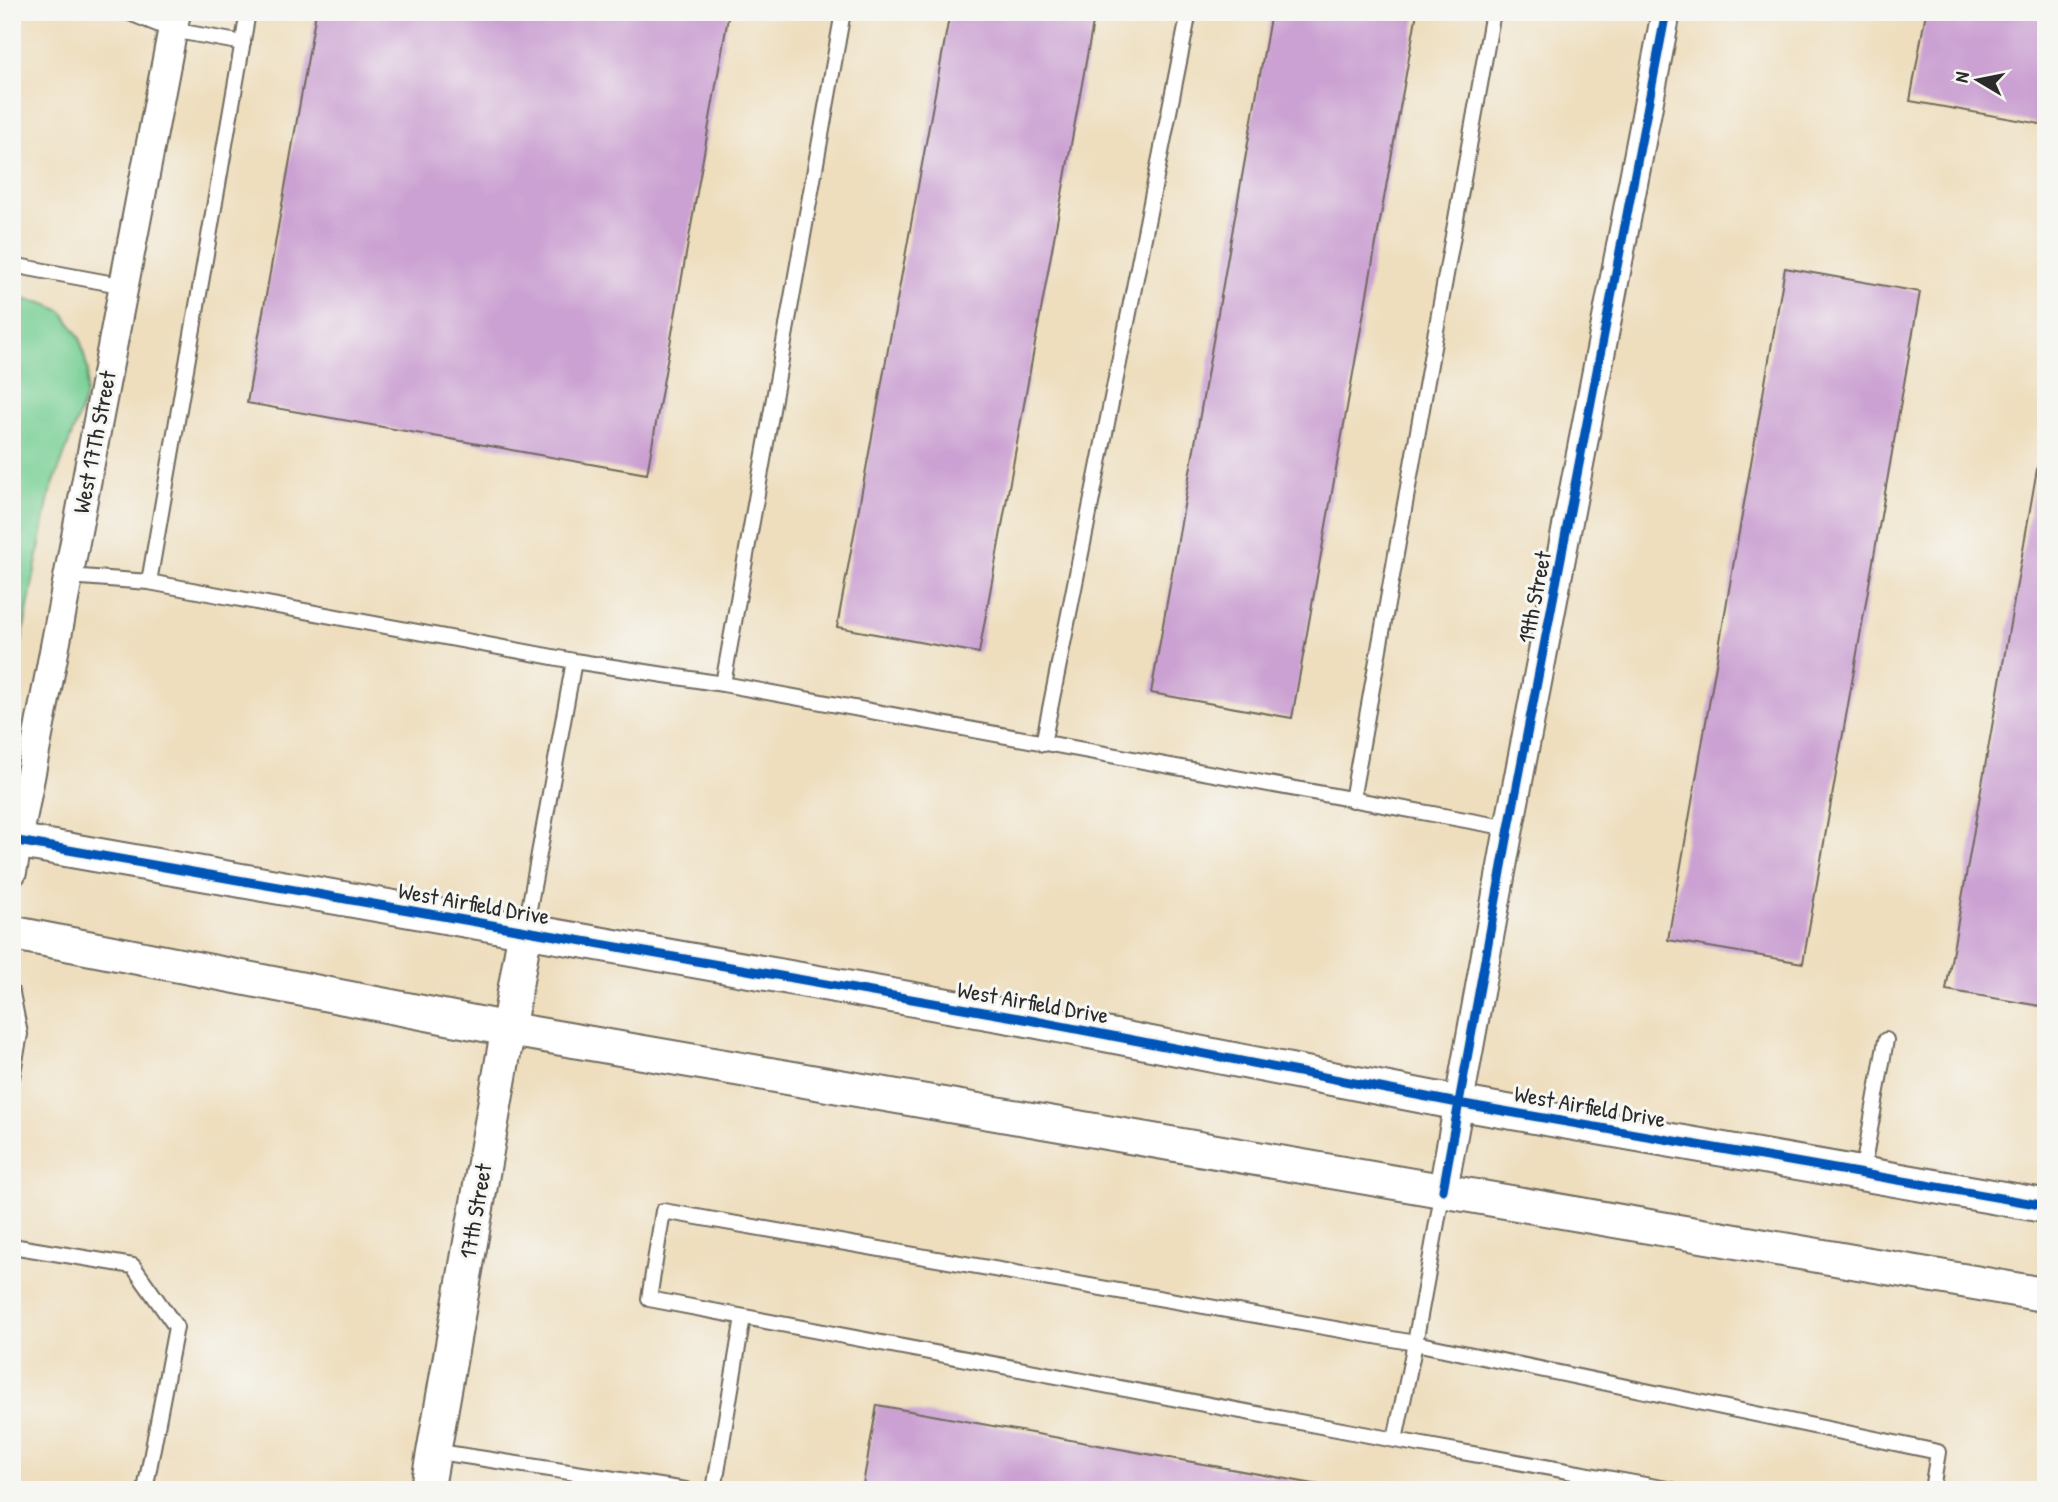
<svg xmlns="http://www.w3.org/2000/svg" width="2058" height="1502" viewBox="0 0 2058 1502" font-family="'Patrick Hand',sans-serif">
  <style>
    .green { fill: #77cf94; stroke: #517d60; stroke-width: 2 }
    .building { fill: #cba0d2 }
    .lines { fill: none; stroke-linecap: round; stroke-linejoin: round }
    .service-casing { stroke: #6f6a5e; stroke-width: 18 }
    .minor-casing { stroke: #6f6a5e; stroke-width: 32 }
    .tertiary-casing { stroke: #6f6a5e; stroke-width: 37 }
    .service { stroke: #fff; stroke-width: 14 }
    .minor { stroke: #fff; stroke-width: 28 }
    .tertiary { stroke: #fff; stroke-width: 33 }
    .cycleway-casing { stroke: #f6f6f2; stroke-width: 13 }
    .cycleway { stroke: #0057b8; stroke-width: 9 }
    .labels { text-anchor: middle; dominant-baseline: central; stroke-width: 6; stroke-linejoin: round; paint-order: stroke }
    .street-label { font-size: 23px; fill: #2b2b2b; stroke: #f6f6f2 }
  </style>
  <rect width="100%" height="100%" fill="#f6f6f2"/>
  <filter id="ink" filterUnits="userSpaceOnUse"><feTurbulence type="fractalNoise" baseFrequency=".0143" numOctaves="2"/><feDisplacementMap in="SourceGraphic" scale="14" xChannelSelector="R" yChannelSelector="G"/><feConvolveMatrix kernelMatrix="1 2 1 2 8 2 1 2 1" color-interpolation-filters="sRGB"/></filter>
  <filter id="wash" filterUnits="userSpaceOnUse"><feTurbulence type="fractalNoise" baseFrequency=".00686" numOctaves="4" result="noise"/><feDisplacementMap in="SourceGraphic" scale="28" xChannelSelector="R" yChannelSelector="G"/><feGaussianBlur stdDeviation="1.57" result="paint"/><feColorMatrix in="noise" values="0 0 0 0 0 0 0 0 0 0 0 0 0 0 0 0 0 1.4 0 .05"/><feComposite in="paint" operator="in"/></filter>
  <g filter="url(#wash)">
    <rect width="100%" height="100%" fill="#eedebe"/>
    <!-- green -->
    <path class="green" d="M12,297L43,303L62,311L80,338L88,371L85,399L49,496L12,692Z"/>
    <g id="blocks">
      <!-- building -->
      <path class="building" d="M316,12H729L647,474L247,403Z
        M950,12H1095L979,653L837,627Z
        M1271,12H1417L1292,718L1151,693Z
        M1926,12H2046V125L1910,101Z
        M1785,268L1920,292L1803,963L1668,940Z
        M2044,429H2046V1007L1946,990Z
        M877,1405L1336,1488L1335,1490H862Z"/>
    </g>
  </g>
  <g filter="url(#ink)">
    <use href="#blocks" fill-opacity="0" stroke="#6f6a5e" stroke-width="2"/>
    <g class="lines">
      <!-- service casing -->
      <g class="service-casing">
        <path id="service" d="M127,12L172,30L243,43
          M248,12L149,582L574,661L723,684L1509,828
          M12,265L125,286
          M68,576L149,582
          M723,684L843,12
          M1043,744L1189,12
          M1352,800L1493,12
          M525,931L574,661
          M12,993L20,1034L12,1077
          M1862,1174L1886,1040
          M1443,1190L1415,1343L663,1211L649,1299L1395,1440L1415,1343L1938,1452L1932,1490
          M12,1246L133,1266L176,1327L145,1490
          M1395,1440L1673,1490
          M433,1451L686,1490
          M714,1490L743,1317"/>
      </g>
      <!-- minor casing -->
      <g class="minor-casing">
        <path id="minor" d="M12,872L176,12
          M1443,1190L1509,828L1666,12"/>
      </g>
      <!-- tertiary casing -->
      <g class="tertiary-casing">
        <path id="tertiary" d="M12,840L1030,1020L1458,1103L2046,1206
          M12,933L507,1029L2046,1295
          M427,1490L525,932"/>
      </g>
      <!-- service -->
      <use href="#service" class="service"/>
      <!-- minor -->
      <use href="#minor" class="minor"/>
      <!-- tertiary -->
      <use href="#tertiary" class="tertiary"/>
      <!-- cycleway casing -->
      <g class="cycleway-casing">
        <path id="cycleway" d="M12,840L1030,1020L1458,1103L2046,1206
          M1443,1190L1509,828L1666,12"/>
      </g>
      <!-- cycleway -->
      <use href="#cycleway" class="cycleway"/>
    </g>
  </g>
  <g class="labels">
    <!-- street labels -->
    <g class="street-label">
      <text transform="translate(94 442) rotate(-79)">West 17Th Street</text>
      <text transform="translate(1534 597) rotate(-79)">19th Street</text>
      <text transform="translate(474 903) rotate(10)">West Airfield Drive</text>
      <text transform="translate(1033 1002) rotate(10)">West Airfield Drive</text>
      <text transform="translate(1590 1106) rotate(10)">West Airfield Drive</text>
      <text transform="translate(475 1211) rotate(-80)">17th Street</text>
    </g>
  </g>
  <!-- margin -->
  <rect width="2058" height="1502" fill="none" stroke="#f6f6f2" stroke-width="42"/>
  <!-- north arrow -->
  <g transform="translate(1978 80) rotate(280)" stroke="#f6f6f2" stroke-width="5" paint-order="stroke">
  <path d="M0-5L12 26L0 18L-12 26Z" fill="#2b2b2b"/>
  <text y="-10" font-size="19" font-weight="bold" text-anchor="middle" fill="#2b2b2b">N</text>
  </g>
</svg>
